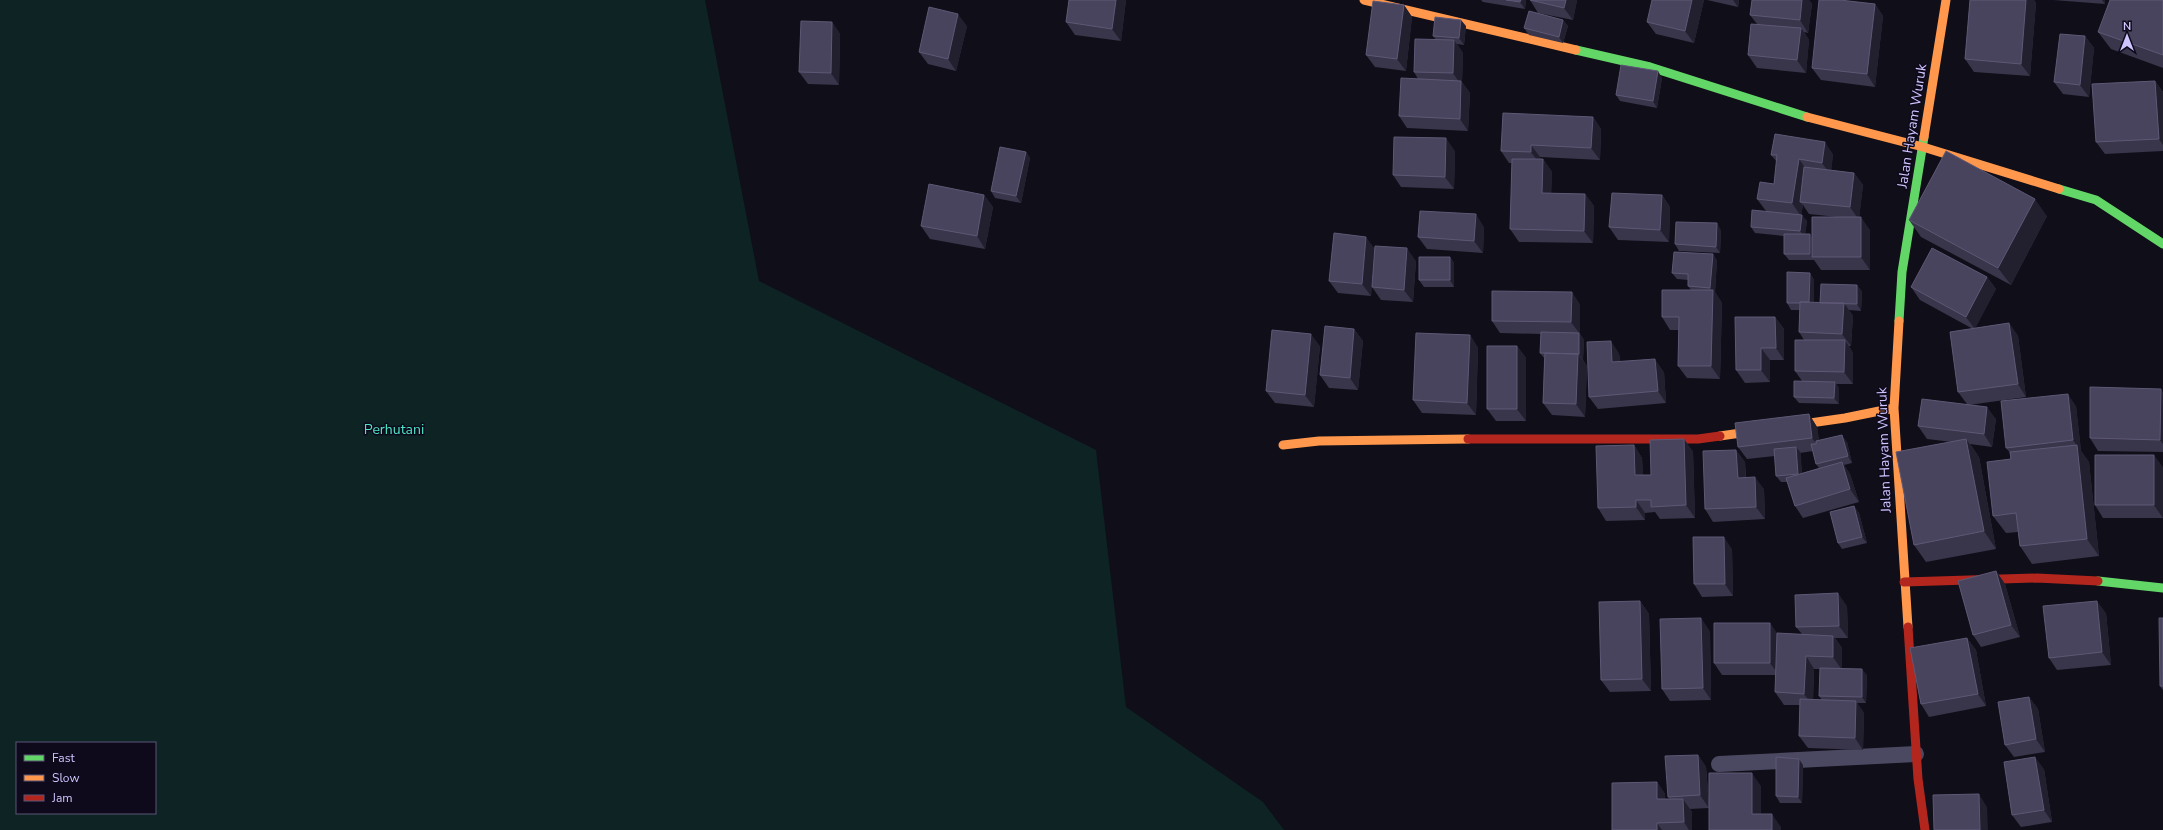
<svg xmlns="http://www.w3.org/2000/svg" width="2163" height="830" viewBox="0 0 2163 830" font-family="'Nunito Sans',sans-serif">
  <style>
    .green { fill: #0d2324; fill-rule: evenodd }
    .lines { fill: none; stroke-linecap: round; stroke-linejoin: round }
    .lane { stroke: #4b4962; stroke-width: 16 }
    .fast { stroke: #63d668; stroke-width: 9 }
    .slow { stroke: #ff974d; stroke-width: 9 }
    .jam { stroke: #b3261e; stroke-width: 9 }
    .wall { fill: #39354a; fill-rule: evenodd }
    .shaded-wall { fill: #221f2e }
    .building { fill: #49445d; stroke: #5e5876 }
    .labels { text-anchor: middle; dominant-baseline: central; stroke-width: 3; stroke-linejoin: round; paint-order: stroke }
    .street-label { font-size: 14px; fill: #cfc5ff; stroke: #0e0a1c }
    .park-label { font-size: 14px; fill: #4de4c5; stroke: #0e0a1c }
  </style>
  <rect width="100%" height="100%" fill="#100e18"/>
  <!-- green -->
  <path class="green" d="M0,0H705L759,281L1096,450L1126,707L1263,802L1284,830H0ZM17,743H155V813H17Z"/>
  <g class="lines">
    <!-- lane -->
    <path class="lane" d="M1719,764L1916,754"/>
    <!-- fast -->
    <path class="fast" d="M1576,50L1650,67L1807,117
      M2059,189L2096,200L2163,244
      M1899,321L1902,272L1924,137
      M2098,581L2163,588"/>
    <!-- slow -->
    <path class="slow" d="M1364,0L1576,50
      M1807,117L1923,147L2059,189
      M1924,137L1946,0
      M1899,321L1894,408L1908,627
      M1720,436L1845,418L1894,408
      M1283,445L1319,441L1468,439"/>
    <!-- jam -->
    <path class="jam" d="M1468,439H1698L1720,436
      M1904,582L2037,578L2098,581
      M1908,627L1918,779L1925,830"/>
  </g>
  <!-- wall -->
  <path class="wall" d="M1126,0L1121,41L1075,35L1066,22Z
    M1481,0H1526L1525,9L1483,2Z
    M1530,0H1577L1573,20L1538,13Z
    M1704,0L1694,43L1656,34L1647,22Z
    M1707,0H1739L1738,7Z
    M1752,0H1809L1812,4L1808,33L1804,32L1809,40L1806,73L1757,68L1748,55L1757,24L1750,15Z
    M1970,0H2034L2036,3L2030,76L1974,72L1965,59Z
    M2053,0H2105V4Z
    M2163,0V68L2111,49L2098,32Z
    M1875,4L1883,16L1875,87L1821,80L1812,68Z
    M1404,5L1412,17L1406,71L1375,67L1366,55Z
    M1563,20L1568,26L1563,43L1529,35L1524,28Z
    M832,22L840,34L839,85L808,84L799,72Z
    M967,26L956,71L928,64L919,52Z
    M1466,26L1464,45L1457,44L1463,53L1462,82L1470,93L1468,131L1407,128L1399,116L1418,79L1414,72L1436,40L1433,36Z
    M2085,36L2094,48L2089,97L2063,94L2054,82Z
    M1662,78L1657,108L1620,101L1616,95Z
    M2155,81L2163,92V151L2105,154L2096,142Z
    M1593,117L1601,129L1600,160L1540,157V159H1543L1552,172L1551,193L1585,194L1594,206L1593,243L1519,242L1510,229L1512,163H1509L1501,151Z
    M1455,151L1454,189L1401,187L1393,175Z
    M1026,152L1030,158L1021,203L995,198L991,191Z
    M1833,154L1831,170L1854,173L1863,185L1859,217L1870,230V270H1821L1814,260H1789L1784,254V236L1755,233L1751,227L1766,211L1757,199L1774,184L1777,162L1771,155ZM1803,205L1809,214L1837,217L1812,238L1805,234L1807,221L1801,215Z
    M984,195L993,207L985,249L930,239L921,226Z
    M1662,195L1670,207L1669,242L1618,240L1609,227Z
    M2047,216L2011,285L1921,237L1909,220Z
    M1484,227L1483,253L1427,249L1418,237Z
    M1721,230L1720,253L1679,251L1675,244Z
    M1375,248L1416,261L1413,302L1381,300L1372,287L1373,270L1371,296L1338,293L1329,281Z
    M1450,257L1454,263V287H1424L1419,280Z
    M1717,260L1715,292L1722,303L1720,379L1687,378L1678,366L1679,330H1670L1662,317L1691,290L1688,286V280L1677,279L1672,273Z
    M1987,277L1996,289L1975,328L2009,323L2018,336L2026,397L1969,405L1996,419L1992,447L1970,444L1979,457L1996,549L1926,562L1914,545L1952,442L1927,439L1918,426L1967,404L1958,392L1973,329L1920,300L1911,287Z
    M1814,279V302L1820,303L1862,291L1861,311L1849,310L1853,316L1851,346H1849L1853,353V384H1836L1839,388V404L1799,403L1794,397L1802,381L1795,371L1804,340L1799,332L1800,310H1791L1787,303Z
    M1580,304V334L1584,340L1583,360L1587,366L1585,417L1552,415L1543,403L1544,358L1540,353L1541,334L1500,333L1492,321Z
    M1775,317L1784,329V360H1770V382L1745,383L1736,370Z
    M1354,329L1363,341L1358,390L1329,388L1320,375Z
    M1470,335L1478,348L1476,415L1422,413L1413,400Z
    M1320,346L1314,407L1275,403L1266,391Z
    M1517,346L1526,358V421H1496L1487,409Z
    M1619,353L1620,362L1664,372L1666,403L1598,409L1589,397Z
    M2163,392V452L2098,451L2090,438Z
    M2076,406L2081,451L2089,462L2099,556L2032,564L2020,546L2018,532L2006,533L1993,516L2011,459L2010,453L2006,448Z
    M1809,414L1817,427L1819,441L1847,442L1852,463L1844,465L1850,474L1859,502L1803,518L1795,506L1787,482H1781L1776,476L1775,456L1747,459L1738,447ZM1813,451L1816,464L1819,468L1802,473L1800,453Z
    M1684,439L1693,452L1695,518L1660,519L1655,512L1645,513V520L1606,521L1598,508L1634,445L1642,458L1643,475H1651Z
    M1736,450L1745,462L1746,477L1764,489L1765,519L1713,522L1705,509Z
    M2163,467V518H2103L2095,505Z
    M1854,506L1859,513L1867,543L1842,549L1838,543Z
    M1732,549L1733,596L1702,597L1694,584Z
    M1996,571L2005,584L2020,637L1981,647L1973,635Z
    M1640,601L1649,614L1651,691L1610,692L1601,680Z
    M1847,606L1848,638H1835L1842,648V668L1867,675L1866,703H1857L1864,713L1863,750L1808,748L1799,736L1800,705H1784L1775,692L1776,675H1722L1714,663L1770,623L1777,634H1802L1796,627ZM1814,669H1820L1819,696L1822,700H1813Z
    M2106,613L2111,665L2057,670L2049,658Z
    M2163,618V690L2160,686Z
    M1710,631L1711,700L1670,701L1662,689Z
    M1967,638L1976,650L1986,706L1929,717L1921,704Z
    M2029,697L2038,709L2045,752L2014,757L2005,745Z
    M1698,755L1706,767L1709,803L1761,786V814L1781,827V830L1709,808L1690,809L1692,812V830H1612L1657,782L1665,794V799H1670L1668,797Z
    M1803,765L1802,803H1780L1776,796Z
    M2044,769L2052,822L2021,827L2012,815Z"/>
  <!-- shaded-wall -->
  <path class="shaded-wall" d="M1116,0H1126L1121,41L1112,29Z
    M1521,0H1526L1525,9L1520,2Z
    M1566,0H1577L1573,20L1564,8Z
    M1692,0H1704L1694,43L1685,31Z
    M1733,0H1739L1738,7Z
    M1802,0H1809L1812,4L1808,33L1800,20Z
    M2026,0H2034L2036,3L2030,76L2021,64Z
    M2102,0H2105V4Z
    M1875,4L1883,16L1875,87L1867,74Z
    M1404,5L1412,17L1406,71L1397,59Z
    M958,14L967,26L956,71L948,59Z
    M1461,20L1466,26L1464,45L1459,38Z
    M1563,20L1568,26L1563,43L1559,37Z
    M832,22L840,34L839,85L831,73Z
    M1801,28L1809,40L1806,73L1797,60Z
    M2085,36L2094,48L2089,97L2080,85Z
    M1454,40L1463,53L1462,82L1470,93L1468,131L1460,119L1461,85L1453,73Z
    M1658,71L1662,78L1657,108L1653,101Z
    M2155,81L2163,92V145L2159,139Z
    M1593,117L1601,129L1600,160L1591,148Z
    M1446,138L1455,151L1454,189L1445,177Z
    M1825,142L1833,154L1831,175L1822,163Z
    M1531,145L1540,157V164L1531,152Z
    M1026,152L1030,158L1021,203L1016,196Z
    M1543,159L1552,172L1551,206L1542,193Z
    M1799,159L1808,172L1800,202L1803,205L1801,216L1792,203Z
    M1854,173L1863,185L1859,220L1850,207Z
    M1585,194L1594,206L1593,243L1584,231Z
    M984,195L993,207L985,249L977,236Z
    M1662,195L1670,207L1669,242L1660,230Z
    M2035,199L2047,216L2011,285L1998,268Z
    M1476,214L1484,227L1483,253L1474,241Z
    M1802,215L1807,221L1805,237L1800,231Z
    M1861,217L1870,230V270L1861,257Z
    M1717,223L1721,230L1720,253L1716,247Z
    M1810,234L1814,241L1812,257L1814,260L1810,254Z
    M1366,237L1375,249L1371,296L1362,284Z
    M1407,248L1416,261L1413,302L1404,290Z
    M1713,254L1717,260L1715,292L1722,303L1720,379L1711,366L1713,292L1710,288Z
    M1450,257L1454,263V287L1450,280Z
    M1810,273L1814,279V310L1809,303Z
    M1987,277L1996,289L1975,329L1966,317Z
    M1857,285L1862,291L1861,311L1857,304Z
    M1572,292L1580,304V334L1571,322Z
    M1844,303L1853,316L1851,346L1842,334Z
    M1775,317L1784,329V360L1776,348Z
    M2009,323L2018,336L2026,397L2018,384Z
    M1354,329L1363,341L1358,390L1350,378Z
    M1579,333L1584,340L1583,360L1579,354Z
    M1311,334L1320,346L1314,407L1305,395Z
    M1470,335L1478,348L1476,415L1467,403Z
    M1845,340L1853,353V384L1844,372Z
    M1611,341L1619,353L1621,375L1612,362Z
    M1517,346L1526,358V421L1517,409Z
    M1761,348L1770,360V382L1761,370Z
    M1578,354L1587,366L1585,417L1576,404Z
    M1655,359L1664,372L1666,403L1658,391Z
    M1835,382L1839,388V404L1834,398Z
    M2161,389L2163,392V444L2160,440Z
    M2068,394L2076,406L2081,451L2089,462L2099,556L2087,539L2077,446L2073,440Z
    M1987,407L1996,419L1992,447L1984,434Z
    M1809,414L1817,427L1821,450L1812,438Z
    M1842,435L1847,442L1852,463L1848,456Z
    M1684,439L1693,452L1695,518L1686,505Z
    M1966,439L1979,457L1996,549L1984,531Z
    M1634,445L1642,458L1644,488L1635,475Z
    M1796,447L1801,453L1802,481L1798,474Z
    M1736,450L1745,462L1746,490L1738,478Z
    M2154,455L2163,467V518L2154,505Z
    M1842,462L1850,474L1859,502L1850,489Z
    M1755,477L1764,489L1765,519L1756,507Z
    M1636,500L1645,513V520L1636,507Z
    M1854,506L1859,513L1867,543L1862,537Z
    M1724,537L1732,549L1733,596L1725,584Z
    M1996,571L2005,584L2020,637L2011,625Z
    M1838,593L1847,606L1848,638L1839,626Z
    M1640,601L1649,614L1651,691L1642,679Z
    M2097,601L2106,613L2111,665L2102,652Z
    M1701,618L1710,631L1711,700L1703,688Z
    M1770,623L1779,636V675L1770,663Z
    M1833,636L1842,648V670L1833,657Z
    M1967,638L1976,650L1986,706L1978,694Z
    M1806,656L1814,669L1813,706L1804,694Z
    M1862,669L1867,675L1866,703L1862,697Z
    M2029,697L2038,709L2045,752L2036,739Z
    M1856,701L1864,713L1863,750L1855,738Z
    M1698,755L1706,767L1709,808L1700,795Z
    M2035,757L2044,769L2052,822L2044,810Z
    M1799,759L1803,765L1802,803L1798,797Z
    M1752,773L1761,786V827L1752,814Z
    M1657,782L1665,794L1666,812L1657,799Z
    M1979,794L1987,807L1988,830H1980Z
    M1683,799L1692,812V830H1689L1684,822Z
    M1772,814L1781,827V830H1772Z
    M1657,823L1662,830H1657Z"/>
  <!-- building -->
  <path class="building" d="M1069,0H1116L1112,29L1066,22Z
    M1506,0H1521L1520,2Z
    M1530,0H1566L1564,8Z
    M1652,0H1692L1685,31L1647,22Z
    M1752,0H1802L1800,20L1750,15Z
    M1819,0H1840L1875,4L1867,74L1812,68Z
    M1970,0H2026L2021,64L1965,59Z
    M2110,0H2163V55L2098,32Z
    M1373,1L1404,5L1397,59L1366,55Z
    M929,7L958,14L948,59L919,52Z
    M1529,11L1563,20L1559,37L1524,28Z
    M1435,17L1461,20L1459,38L1433,36Z
    M801,21L832,22L831,73L799,72Z
    M1751,24L1801,28L1797,60L1748,55Z
    M2060,34L2085,36L2080,85L2054,82Z
    M1415,39L1454,40L1453,73L1414,72Z
    M1621,65L1658,71L1653,101L1616,95Z
    M1401,78L1461,81L1460,119L1399,116Z
    M2155,81L2159,139L2096,142L2092,84Z
    M1503,113L1593,117L1591,148L1531,145V152L1501,151Z
    M1775,134L1825,142L1822,163L1799,159L1792,203L1757,199L1760,182L1774,184L1777,155H1771Z
    M1394,137L1446,138L1445,177L1393,175Z
    M1000,147L1026,152L1016,196L991,191Z
    M1946,151L2035,199L1998,268L1909,220Z
    M1512,159H1543L1542,193L1585,194L1584,231L1510,229Z
    M1804,167L1854,173L1850,207L1800,202Z
    M929,184L984,195L977,236L921,226Z
    M1612,193L1662,195L1660,230L1609,227Z
    M1752,210L1802,215L1800,231L1751,227Z
    M1420,211L1476,214L1474,241L1418,237Z
    M1812,217H1861V257H1812Z
    M1676,222L1717,223L1716,247L1675,244Z
    M1334,233L1366,237L1362,284L1329,281Z
    M1784,234H1810V254H1784Z
    M1375,246L1407,248L1404,290L1372,287Z
    M1932,248L1987,277L1966,317L1911,287Z
    M1674,252L1713,254L1710,288L1688,286V274L1672,273Z
    M1419,257H1450V280H1419Z
    M1787,272L1810,273L1809,302H1800V303H1787Z
    M1821,284L1857,285V304L1820,303Z
    M1662,290H1713L1711,366H1678L1679,317H1662Z
    M1492,291L1572,292L1571,322L1492,321Z
    M1800,302L1844,303L1842,334L1799,332Z
    M1735,317H1775L1776,348H1761V370H1736Z
    M2009,323L2018,384L1958,392L1950,332Z
    M1325,326L1354,329L1350,378L1320,375Z
    M1272,330L1311,334L1305,395L1266,391Z
    M1541,332L1579,333V354L1540,353Z
    M1416,333L1470,335L1467,403L1413,400Z
    M1795,340H1845L1844,372L1795,371Z
    M1611,341L1612,362L1655,359L1658,391L1589,397L1587,342Z
    M1487,346H1517V409H1487Z
    M1545,353L1578,354L1576,404L1543,403Z
    M1794,381L1835,382L1834,398L1794,397Z
    M2090,387L2161,389L2160,440L2090,438Z
    M2068,394L2073,440L2006,448L2001,401Z
    M1922,399L1987,407L1984,434L1918,426Z
    M1809,414L1812,438L1738,447L1735,423Z
    M1842,435L1848,456L1816,464L1811,444H1816V441Z
    M1684,439L1686,505L1651,507V500H1636V507L1598,508L1596,446L1634,445L1635,475H1651L1650,440Z
    M1966,439L1984,531L1914,545L1896,452Z
    M2077,445L2087,539L2020,546L2016,513L1993,516L1987,462L2011,459L2010,452Z
    M1796,447L1798,474L1776,476L1774,449Z
    M1736,450L1738,478L1755,477L1756,507L1705,509L1703,451Z
    M2095,455H2154V505H2095Z
    M1842,462L1850,489L1795,506L1786,478Z
    M1854,506L1862,537L1838,543L1830,512Z
    M1693,537H1724L1725,584H1694Z
    M1996,571L2011,625L1973,635L1958,581Z
    M1838,593L1839,626L1796,627L1795,595Z
    M1640,601L1642,679L1601,680L1599,602Z
    M2097,601L2102,652L2049,658L2043,606Z
    M1701,618L1703,688L1662,689L1660,619Z
    M2159,618H2163V686H2160Z
    M1714,623H1770V663H1714Z
    M1777,633L1833,636V657L1806,656L1804,694L1775,692Z
    M1967,638L1978,694L1921,704L1910,648Z
    M1820,668L1862,669V697L1819,696Z
    M2029,697L2036,739L2005,745L1998,702Z
    M1800,699L1856,701L1855,738L1799,736Z
    M1698,755L1700,795L1668,797L1665,756Z
    M1776,757L1799,759L1798,797L1776,796Z
    M2035,757L2044,810L2012,815L2004,762Z
    M1709,773H1752V814H1772V830H1709Z
    M1657,782V799H1683L1684,822L1657,823V830H1612V783Z
    M1979,794L1980,830H1934L1933,795Z"/>
  <g class="labels">
    <!-- street labels -->
    <g class="street-label">
      <text transform="translate(1912 126) rotate(-81)">Jalan Hayam Wuruk</text>
      <text transform="translate(1884 450) rotate(-92)">Jalan Hayam Wuruk</text>
    </g>
    <!-- park labels -->
    <g class="park-label">
      <text x="394" y="429">Perhutani</text>
    </g>
  </g>
  <!-- legend -->
  <rect x="16" y="742" width="140" height="72" fill="#0e0a1c" stroke="#5b5577"/>
  <rect x="24" y="755" width="20" height="6" fill="#63d668" stroke="#5b5577"/>
  <text x="52" y="762" font-size="12" fill="#cfc5ff">Fast</text>
  <rect x="24" y="775" width="20" height="6" fill="#ff974d" stroke="#5b5577"/>
  <text x="52" y="782" font-size="12" fill="#cfc5ff">Slow</text>
  <rect x="24" y="795" width="20" height="6" fill="#b3261e" stroke="#5b5577"/>
  <text x="52" y="802" font-size="12" fill="#cfc5ff">Jam</text>
  <!-- north arrow -->
  <g transform="translate(2127 36)" stroke="#0e0a1c" stroke-width="3" paint-order="stroke">
  <path d="M0-3L7 15L0 10L-7 15Z" fill="#cfc5ff"/>
  <text y="-6" font-size="11" font-weight="bold" text-anchor="middle" fill="#cfc5ff">N</text>
  </g>
</svg>
